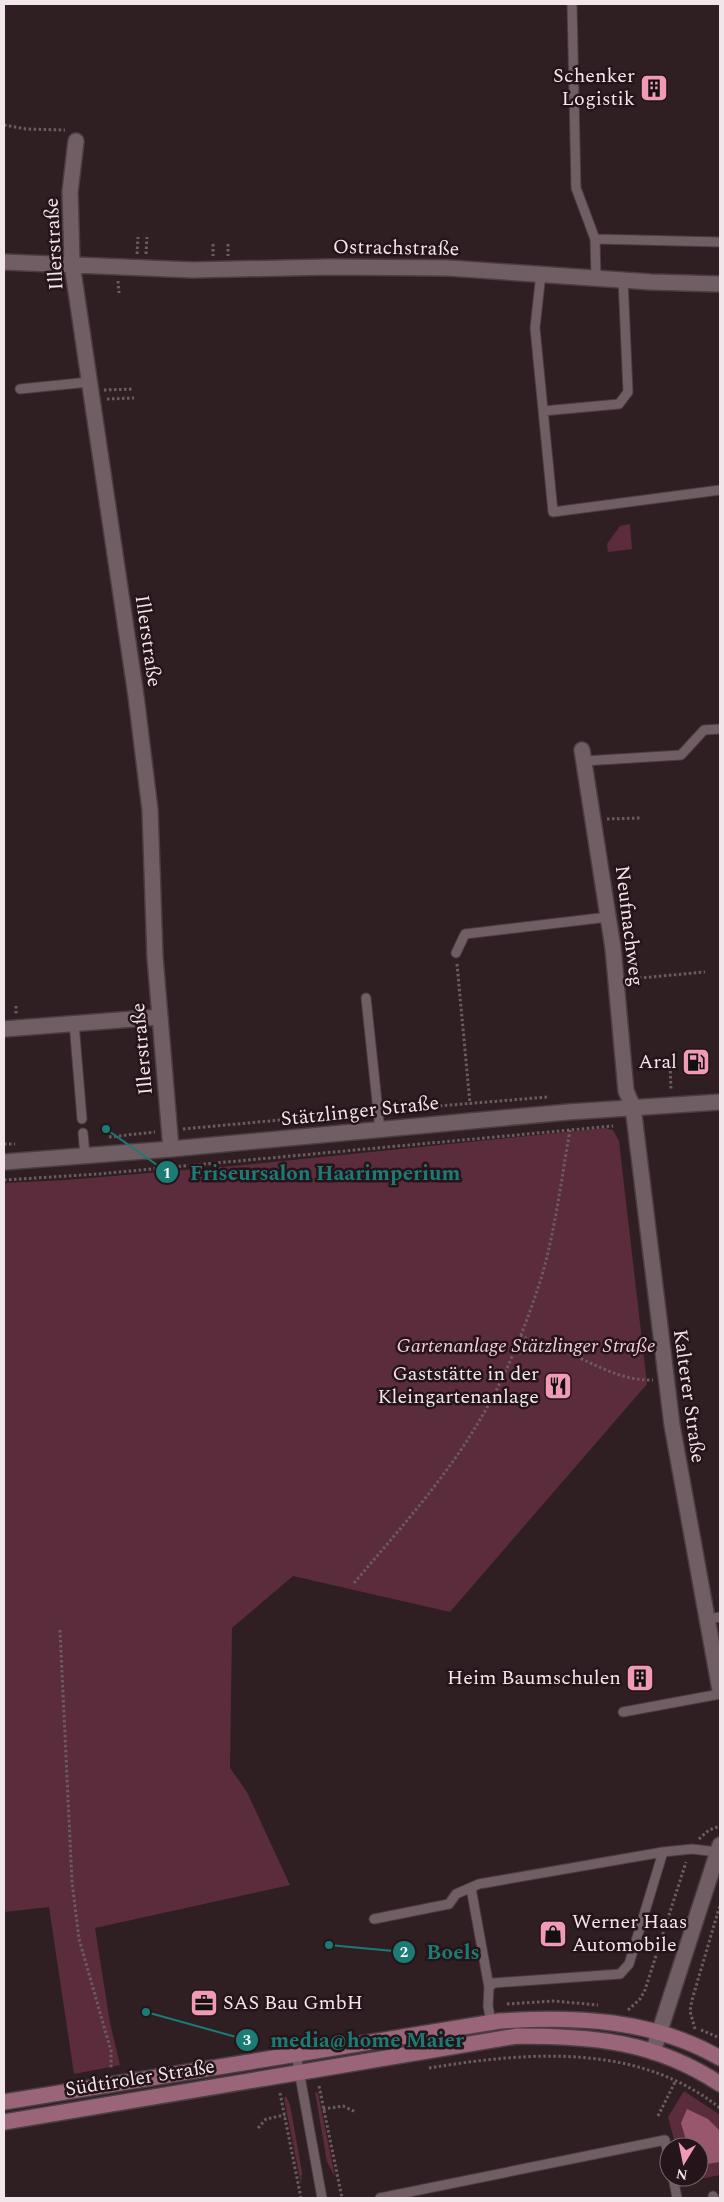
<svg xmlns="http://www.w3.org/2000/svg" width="724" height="2202" viewBox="0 0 724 2202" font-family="Spectral,serif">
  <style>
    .green { fill: #5b2c3c }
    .water { fill: #99576d }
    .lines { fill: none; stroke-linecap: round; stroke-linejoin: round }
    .lane-casing { stroke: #4b3d42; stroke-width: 11 }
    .street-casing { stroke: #4b3d42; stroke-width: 18 }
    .secondary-casing { stroke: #4b3d42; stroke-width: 18 }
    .path { stroke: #6b5c60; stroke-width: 3; stroke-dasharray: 2.5 2.5; stroke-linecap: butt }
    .lane { stroke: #715e64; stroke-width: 9 }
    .street { stroke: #715e64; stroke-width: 15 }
    .secondary { stroke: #9a6578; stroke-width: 15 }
    .labels { text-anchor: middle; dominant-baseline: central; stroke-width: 5; stroke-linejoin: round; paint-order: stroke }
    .poi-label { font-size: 20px; fill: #f1e6e9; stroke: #25151a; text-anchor: end }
    .street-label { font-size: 20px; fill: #f1e6e9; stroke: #25151a }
    .park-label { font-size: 20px; font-style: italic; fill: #f6cdd9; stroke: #25151a }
    .leader { fill: none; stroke: #1a7c74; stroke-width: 2 }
    .callout-dot { fill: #1a7c74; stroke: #25151a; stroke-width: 2 }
    .mark-label { font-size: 15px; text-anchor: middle; font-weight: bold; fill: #fff }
    .callout-label { font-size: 21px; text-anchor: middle; font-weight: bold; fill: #1a7c74; stroke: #25151a; stroke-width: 5; stroke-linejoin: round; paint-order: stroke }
  </style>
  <rect width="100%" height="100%" fill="#2f1f23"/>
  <!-- green -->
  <path class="green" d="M630,524L632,549L608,552L607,544L620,526Z
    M606,1128L613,1130L619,1141L647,1384L450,1612L293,1576L232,1628L230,1768L247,1792L290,1885L95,1928L110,2023L120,2065L74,2074L49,1907L4,1912V1183L66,1180L244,1165Z
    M684,2091L720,2115V2175L684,2182L683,2177H699V2147H676L668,2117Z
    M315,2092L318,2093L335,2177L327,2162Z
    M286,2096L290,2105L302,2172L301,2184L284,2098Z"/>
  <!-- water -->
  <path class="water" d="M687,2109L708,2119L720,2131V2162L699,2165V2147H688L681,2123Z"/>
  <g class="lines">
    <!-- lane casing -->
    <g class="lane-casing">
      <path id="lane" d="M572,4L576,188L595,239
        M541,273L535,328L553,512L720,490
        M596,277L595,239L720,242
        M20,389L89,382
        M543,411L619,404L628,392L623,279
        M584,761L681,755L704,730L720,729
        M456,953L465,934L608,917
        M366,998L380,1130
        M74,1023L82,1119
        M83,1133L85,1156
        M707,1619L720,1617
        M623,1712L720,1694
        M471,1888L489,1987
        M374,1919L449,1904L456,1894L479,1884L663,1852L692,1849L718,1852
        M491,2022L488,2006L489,1987L494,1983L620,1974L629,1964L663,1852
        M296,2054L322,2198
        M673,2177L677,2198
        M713,2196L714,2198
        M380,2198L665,2140L669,2160"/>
    </g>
    <!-- street casing -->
    <g class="street-casing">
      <path id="street" d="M76,141L70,192L72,264L136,696L150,810L155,957L171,1149
        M4,262L193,270L330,267L448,268L651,282L720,284
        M582,750L613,948L626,1091L633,1107L672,1425L720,1690
        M4,1029L159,1017
        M4,1162L171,1149L568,1112L720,1102
        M653,2052L720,1845"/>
    </g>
    <!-- secondary casing -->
    <g class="secondary-casing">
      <path id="secondary" d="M4,2102L500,2021C576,2016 652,2019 720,2058
        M4,2122L517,2036C593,2036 655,2041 720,2084"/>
    </g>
    <!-- path -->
    <path class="path" d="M4,125L26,129L65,130
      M213,244V256
      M228,244V256
      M137,254L138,237
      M146,254L147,237
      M118,281L119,293
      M104,390L134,389
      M107,399L134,398
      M607,819L641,818
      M457,964L470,1104
      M629,979L705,972
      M16,1006V1015
      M670,1061L671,1090
      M390,1110L548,1097
      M183,1129L366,1112
      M109,1137L155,1132
      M4,1144H15
      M4,1180L98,1174L613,1126
      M520,1336C534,1341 550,1346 564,1351C593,1363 620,1381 653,1380
      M354,1583C399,1530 446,1478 481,1418C506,1376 525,1328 540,1282C555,1233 561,1181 570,1130
      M60,1630L72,1882L79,1939L111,2051V2069
      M699,1839L709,1830L720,1826
      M507,2004L553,2001L598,2005
      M628,2010L640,1999L645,1990L686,1862
      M695,2029L690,2011L692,2000L720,1905
      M701,2030L720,2038
      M429,2068C527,2052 637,2042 720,2108
      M319,2086L342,2198
      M280,2093L301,2198
      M323,2109L343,2106L356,2112
      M658,2116L675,2082
      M258,2128L266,2119L285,2115"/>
    <!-- lane -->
    <use href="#lane" class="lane"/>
    <!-- street -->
    <use href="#street" class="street"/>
    <!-- secondary -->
    <use href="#secondary" class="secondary"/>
  </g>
  <!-- icons -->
  <defs>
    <g id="building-square" transform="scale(1.4375)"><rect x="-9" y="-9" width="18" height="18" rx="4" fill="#f09ab5" stroke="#25151a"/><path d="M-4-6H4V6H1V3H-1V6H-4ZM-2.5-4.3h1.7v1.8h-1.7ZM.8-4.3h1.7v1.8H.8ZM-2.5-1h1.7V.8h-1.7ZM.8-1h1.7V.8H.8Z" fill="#111"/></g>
    <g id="fuel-square" transform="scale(1.4375)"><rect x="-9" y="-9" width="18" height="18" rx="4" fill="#f09ab5" stroke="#25151a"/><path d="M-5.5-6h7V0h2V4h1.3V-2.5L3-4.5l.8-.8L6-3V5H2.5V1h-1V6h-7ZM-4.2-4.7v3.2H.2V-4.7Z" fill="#111"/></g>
    <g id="restaurant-square" transform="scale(1.4375)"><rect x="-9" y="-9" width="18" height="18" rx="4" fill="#f09ab5" stroke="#25151a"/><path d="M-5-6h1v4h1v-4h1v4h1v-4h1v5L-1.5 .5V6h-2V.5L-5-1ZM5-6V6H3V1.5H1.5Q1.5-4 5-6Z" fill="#111"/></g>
    <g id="shop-square" transform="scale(1.4375)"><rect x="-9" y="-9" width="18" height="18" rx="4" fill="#f09ab5" stroke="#25151a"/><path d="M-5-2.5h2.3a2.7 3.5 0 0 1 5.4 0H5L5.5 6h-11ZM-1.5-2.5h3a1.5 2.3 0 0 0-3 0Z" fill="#111"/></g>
    <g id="office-square" transform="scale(1.4375)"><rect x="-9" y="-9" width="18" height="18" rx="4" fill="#f09ab5" stroke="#25151a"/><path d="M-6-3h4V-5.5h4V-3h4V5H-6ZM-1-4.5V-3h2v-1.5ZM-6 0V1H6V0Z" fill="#111"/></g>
  </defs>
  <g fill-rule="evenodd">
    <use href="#building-square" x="654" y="88"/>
    <use href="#fuel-square" x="696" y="1062"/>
    <use href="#restaurant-square" x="558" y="1386"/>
    <use href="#building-square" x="640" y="1678"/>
    <use href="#shop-square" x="553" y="1934"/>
    <use href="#office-square" x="204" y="2003"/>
  </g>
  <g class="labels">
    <!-- poi labels -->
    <g class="poi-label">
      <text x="635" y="76">Schenker<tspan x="635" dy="23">Logistik</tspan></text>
      <text x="677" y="1062">Aral</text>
      <text x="539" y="1374">Gaststätte in der<tspan x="539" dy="23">Kleingartenanlage</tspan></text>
      <text x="621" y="1678">Heim Baumschulen</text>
      <text x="572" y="1922" text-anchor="start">Werner Haas<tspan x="572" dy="23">Automobile</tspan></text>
      <text x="223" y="2003" text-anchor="start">SAS Bau GmbH</text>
    </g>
    <!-- street labels -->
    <g class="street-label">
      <text transform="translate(54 244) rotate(-93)">Illerstraße</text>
      <text transform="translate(396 248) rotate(1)">Ostrachstraße</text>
      <text transform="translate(148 641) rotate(82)">Illerstraße</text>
      <text transform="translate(629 926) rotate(83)">Neufnachweg</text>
      <text transform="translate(142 1049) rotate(-95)">Illerstraße</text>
      <text transform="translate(360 1111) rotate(-6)">Stätzlinger Straße</text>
      <text transform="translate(689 1396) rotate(82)">Kalterer Straße</text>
      <text transform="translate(140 2078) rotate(-9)">Südtiroler Straße</text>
    </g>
    <!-- park labels -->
    <g class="park-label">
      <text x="526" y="1346">Gartenanlage Stätzlinger Straße</text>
    </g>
  </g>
  <!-- callouts -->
  <path class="leader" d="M106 1129L167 1172M329 1945L404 1952M146 2012L247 2040"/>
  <g class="callout-dot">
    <circle cx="106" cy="1129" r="5"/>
    <circle cx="329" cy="1945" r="5"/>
    <circle cx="146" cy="2012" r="5"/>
    <circle cx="167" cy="1172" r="12"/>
    <circle cx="404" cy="1952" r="12"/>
    <circle cx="247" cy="2040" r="12"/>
  </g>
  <g class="mark-label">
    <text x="167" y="1178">1</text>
    <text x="404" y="1957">2</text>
    <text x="247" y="2045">3</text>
  </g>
  <g class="callout-label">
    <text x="325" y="1180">Friseursalon Haarimperium</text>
    <text x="453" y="1959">Boels</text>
    <text x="367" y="2047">media@home Maier</text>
  </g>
  <!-- border -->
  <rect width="724" height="2202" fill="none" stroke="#f1e6e9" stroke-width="10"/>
  <!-- north arrow -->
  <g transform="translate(684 2162) rotate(190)"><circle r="24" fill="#25151a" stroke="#77696d"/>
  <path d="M0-4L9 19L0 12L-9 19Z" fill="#f09ab5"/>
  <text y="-8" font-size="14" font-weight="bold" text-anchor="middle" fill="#f1e6e9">N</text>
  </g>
</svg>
